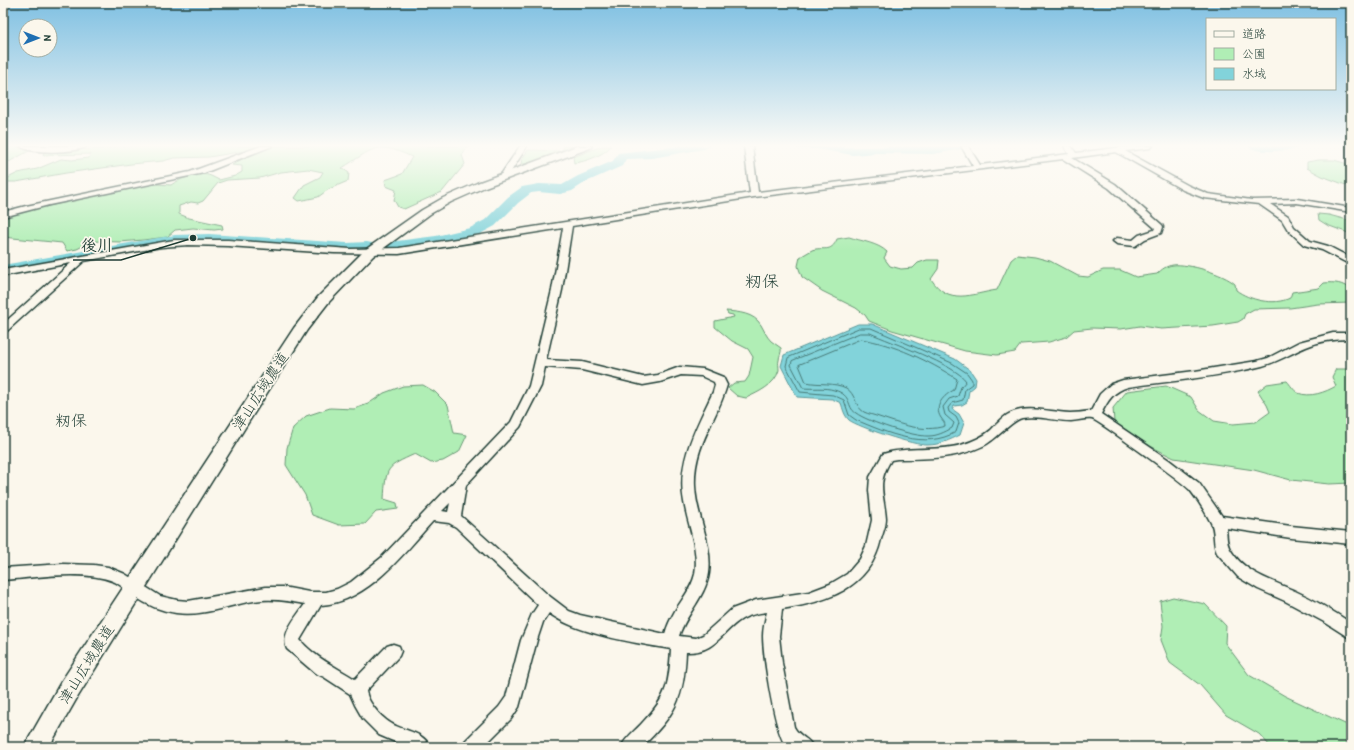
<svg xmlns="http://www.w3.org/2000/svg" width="1354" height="750" viewBox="0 0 1354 750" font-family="'Patrick Hand','Klee One',sans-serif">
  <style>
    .green { fill: #b0eeb5; stroke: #689674 }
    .water { fill: #82d3da; stroke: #5a9798 }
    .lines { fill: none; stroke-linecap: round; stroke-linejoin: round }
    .shore { stroke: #477976; stroke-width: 1 }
    .river { fill: #82d3da; fill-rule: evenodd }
    .street-casing { stroke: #1f3d34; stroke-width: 3 }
    .secondary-casing { stroke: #1f3d34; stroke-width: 3 }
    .street { fill: #fbf7ec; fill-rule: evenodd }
    .secondary { fill: #fbf7ec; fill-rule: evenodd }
    .labels { text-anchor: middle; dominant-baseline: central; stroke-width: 3.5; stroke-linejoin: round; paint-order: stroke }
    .street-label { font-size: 15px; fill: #1f3d34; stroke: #fbf7ec }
    .neighbourhood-label { font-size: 16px; fill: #1f3d34; stroke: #fbf7ec }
    .quarter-label { font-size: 17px; fill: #1f3d34; stroke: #fbf7ec }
    .leader { fill: none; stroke: #1f3d34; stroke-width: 1.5 }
    .callout-dot { fill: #1f3d34; stroke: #fbf7ec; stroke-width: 1.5 }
    .callout-label { font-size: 16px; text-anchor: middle; font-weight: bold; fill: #1f3d34; stroke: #fbf7ec; stroke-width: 3.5; stroke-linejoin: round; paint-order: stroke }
  </style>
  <rect width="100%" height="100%" fill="#fbf7ec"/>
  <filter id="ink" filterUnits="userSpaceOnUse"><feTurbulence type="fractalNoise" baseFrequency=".025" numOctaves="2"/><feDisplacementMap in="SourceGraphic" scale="8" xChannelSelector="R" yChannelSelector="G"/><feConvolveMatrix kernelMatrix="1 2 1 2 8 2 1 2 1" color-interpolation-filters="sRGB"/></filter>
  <g filter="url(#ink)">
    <!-- green -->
    <path class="green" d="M3,146L20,147L29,151L3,165Z
      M119,146H263L250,150L209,157L174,158L163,161L131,164L66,173L16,182H6L8,178L18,173L37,169L61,159L72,160L89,158L91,154L43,155L44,152C68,147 94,152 119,146Z
      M275,146H471L465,150L462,155L465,164L442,192L404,209L398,207L394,200L396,190L386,186L385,180L402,174L412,157C375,140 373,149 342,168L349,173L348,181L329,189L318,197L299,201L295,198L304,185L320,177L323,172L308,169L281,172L260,178L227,180L218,183L203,201L198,203L191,202L179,206V214L189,218L222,225L223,229L214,230L193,228L175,230L167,237L143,240L120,242L93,241L77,249L67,251L62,243L3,237V218L26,211L143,185L157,184L171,185C179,179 200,171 211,176C214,177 216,179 219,180L235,176L242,172V166L232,165L250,154Z
      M563,146H579L530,164H521L522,159L528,150L560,151L563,149Z
      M602,146H611C604,155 585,162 574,163L573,157Z
      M1319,160H1334L1351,165V187L1322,176L1307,168V162Z
      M1318,214L1329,215L1351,221V234L1327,225L1319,220Z
      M849,237C861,241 878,243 887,252L884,258L890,266L901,269L913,268L918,263L927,260H939L938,269L931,279C949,306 971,294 997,290L1011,260L1017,255L1035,257L1050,261L1078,276L1088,277L1103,270H1120L1136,277L1157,274C1162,269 1166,266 1173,265C1188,263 1224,274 1235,284L1236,290C1249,300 1274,306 1290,298L1292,292L1319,288L1324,283C1335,282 1343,283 1351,290V303L1318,304L1290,308L1254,309L1245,314L1243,319L1238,322L1213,326L1161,329L1140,326L1121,329L1092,328L1074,330L1066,337L1049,342L1021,344L1015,352L997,355L965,351L892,330L869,321L865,315L856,308L822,291L802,277L798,266L800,257C804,255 808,252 812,250C823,246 831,254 837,239Z
      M726,311C738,312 754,313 761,325C764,330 766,336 771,341C774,343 778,346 781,348C782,353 779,355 779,360C778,363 779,366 779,370C775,385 759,392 746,398L737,396L728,388L734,383L745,382L749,376L753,357L748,349L732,341L715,327V321L734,317L733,315L728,314Z
      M1336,369H1351V483L1329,484L1291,480L1254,470L1174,458L1150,446L1114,422L1113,408L1127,391L1166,386L1191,397L1199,410L1214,421L1233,424L1256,422L1270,412L1267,405L1258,391L1267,384L1287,381C1290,384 1294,391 1298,393C1310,398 1326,392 1336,386L1332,377Z
      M423,385L435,392L448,405L454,433L467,435L459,452L443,461L431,463L415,454C386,467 386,467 384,499L397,503L398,509L376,512L365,524L339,525L312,515L305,495L286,465L287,448L293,428L306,416L330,408L354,409L368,404L384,393L403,386Z
      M1173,597L1205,604L1226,626L1225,643L1249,675L1285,696L1345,724L1351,725V747H1271L1259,734L1226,715L1200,685L1170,663L1161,640L1163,626L1160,601Z"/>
    <!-- water -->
    <path class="water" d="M858,324H872L955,359L970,370L976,379L975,386L969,391L967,402L962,405L954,406L952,409L959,414L964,423L960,435C950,440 939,445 928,445C915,446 858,427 849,420C844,415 843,409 841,403L832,399L797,397L781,366L784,355Z"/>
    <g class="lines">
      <!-- shore -->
      <path class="shore" d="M859,328H871L952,363L967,373L972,380V384L965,389L963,400L952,403L948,408L949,412L956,417L959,423L956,432C925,450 887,433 856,420L849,415L844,400L833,395L800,392L786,366L788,358Z
        M860,333H870C890,342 956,365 966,381L961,387L958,396L949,399L943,407L945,415L954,423L952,428C945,432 937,436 929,436C914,437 868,422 856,413C846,407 853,395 834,390C825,387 813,389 803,388L791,365L792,361Z
        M861,339C894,344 929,361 957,379L954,390C944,395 933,406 941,418C943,421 945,422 945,426C923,433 900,424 879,417C874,415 868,414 864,412C855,407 856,394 846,388C834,382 819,385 806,382L799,365Z"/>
      <!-- river -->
      <path class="river" d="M679,146H710L704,149L652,158L626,159L622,166L586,182L572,191L560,194L539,192L531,193L518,203L495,226L480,234L436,244L389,250L384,249L382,246L384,243L389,242L436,236L470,228L485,220L508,197L522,187L539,184L562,185L578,176L613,161L618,153Z
        M793,146L853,147L969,146L963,149L933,154L876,153L853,155L817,149H799Z
        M1248,146H1301L1299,148C1289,151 1255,154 1248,146Z
        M209,234L347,243L367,242L372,243L374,246L372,249L347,251L209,242L175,243L3,275V265L175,235Z"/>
      <!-- street casing -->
      <g class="street-casing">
        <path id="street" d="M20,146H87C77,153 30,154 20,146Z
          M261,146H272L204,173L49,205L3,217V212L26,206L190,172Z
          M520,146H527L507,178H501L500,176Z
          M744,146H752L758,192L973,166L961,146H968L980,165L1069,154L1064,146H1071L1076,153L1131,146H1153L1150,148L1125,151L1189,186L1208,194L1252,200L1297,199L1351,208V212L1297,203L1270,204L1288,216L1294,227L1310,241L1328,246L1351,258V265L1322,250L1304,245L1288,230L1282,220L1259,204L1204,198L1183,190L1116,152L1072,158L1115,184L1162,225L1163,227L1161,233L1145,239L1135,246L1117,244L1113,241L1117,238L1133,240L1139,235L1154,230L1155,228L1109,188L1063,159L754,197L572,226L562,290L546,360L582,362L643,377L658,375L680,367L703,369L723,377L727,385C717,420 693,446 695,486C696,516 713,543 709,573C706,596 686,614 679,636L696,638L703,635L732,609L756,600L809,592L830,584L847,574L860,559L866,546L872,520L869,490L870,477L883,454C908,446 935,452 961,445C971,442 983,437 991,430C996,425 1001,419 1007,415C1025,404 1050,412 1070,413C1077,413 1084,412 1091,411L1100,394L1111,384L1123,380L1195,371L1257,361L1268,358L1299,342L1333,333H1351V339C1336,339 1320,341 1306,347C1289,354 1277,363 1258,367C1216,377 1172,381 1128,387C1114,391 1108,400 1101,414L1169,460L1199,483L1222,516L1291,526L1351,532V544L1291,538L1226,528C1227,534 1226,543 1230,549C1244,573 1271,580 1295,591C1315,600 1333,611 1351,623V639L1326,623L1285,601L1258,589L1238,577L1217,553C1212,543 1216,530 1210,521C1205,511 1197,499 1190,490C1183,482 1099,421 1092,419C1085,418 1078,421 1071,421C1055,421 1038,415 1022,418C1012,420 996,440 983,446C956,459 926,459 897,459L891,460C876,484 884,493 886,519C886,525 883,533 881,539C870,589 826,602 782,609L779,636L782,663L794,727C799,737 809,738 813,747H787C775,737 763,654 763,636C763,628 765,620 767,612C758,613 749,615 742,619C721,632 716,653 686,652C684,700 675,714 642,747H621C626,737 636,730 643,722C668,696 669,683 671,649C636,643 576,634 549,613L543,622L537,640L519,707L511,719L483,747H462L465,741L499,707L506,697L521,640L532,614L538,605L456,527L449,523L433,521C403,554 368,602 321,605L300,640C314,657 336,667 355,679L387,646L393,644L399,646L401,651L399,656L366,691C368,704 384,721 396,726C409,732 424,733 430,747H407L379,735L363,719L355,705L350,694L324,677L315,673L287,649C280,634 297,616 305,604C288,601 272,598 254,601C228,605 203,617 176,613C161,611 147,605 134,596C128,591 122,586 115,582C83,569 36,578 3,580V568L63,564L94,565L108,567L125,574L160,596L177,600L188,601L266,587H283L309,592H326L337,589L351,582L381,558L511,422L529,386L552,290L563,228L399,254L334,253L228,246L188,245L161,247L84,261L7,331L3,332V324L71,263L3,276V270L174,240H228L350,249L399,248L750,193ZM545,367L582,370L643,385L660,382L681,375L701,376L714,382L715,385L713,392C697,426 676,462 684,502C688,526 699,549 695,574C692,588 682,599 675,611C671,618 667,626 665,634L580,615L569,611L548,595L461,516L466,485L520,427L541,386ZM450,503L448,512L442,511Z"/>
      </g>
      <!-- secondary casing -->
      <g class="secondary-casing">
        <path id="secondary" d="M577,146H592L590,148L485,187L451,202L430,214L373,256L328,303L307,330L246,426L77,698L49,747H24L61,682L294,328L318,297L365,250L422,210L443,198L477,183Z"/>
      </g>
      <!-- street -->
      <use href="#street" class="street"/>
      <!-- secondary -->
      <use href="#secondary" class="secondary"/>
    </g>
  </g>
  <!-- sky -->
  <linearGradient id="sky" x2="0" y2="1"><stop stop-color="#7fc0e2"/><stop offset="0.58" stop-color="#fdfbf6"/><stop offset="1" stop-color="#fdfbf6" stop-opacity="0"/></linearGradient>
  <rect width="1354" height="251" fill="url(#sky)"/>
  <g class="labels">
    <!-- street labels -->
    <g class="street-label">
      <text transform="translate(260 391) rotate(-57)">津山広域農道</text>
      <text transform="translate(86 664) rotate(-58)">津山広域農道</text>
    </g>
    <!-- neighbourhood labels -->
    <g class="neighbourhood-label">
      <text x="71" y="420">籾保</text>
    </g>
    <!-- quarter labels -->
    <g class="quarter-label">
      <text x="762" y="280">籾保</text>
    </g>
  </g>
  <!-- callouts -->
  <path class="leader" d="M193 238L121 260H73"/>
  <circle class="callout-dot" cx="193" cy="238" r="4"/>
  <g class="callout-label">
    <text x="97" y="251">後川</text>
  </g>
  <!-- margin -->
  <rect width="1354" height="750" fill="none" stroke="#fbf7ec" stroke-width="16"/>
  <rect x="8" y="8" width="1338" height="734" fill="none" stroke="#1f3d34" stroke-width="1.5" filter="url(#ink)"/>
  <!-- legend -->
  <rect x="1206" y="18" width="130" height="72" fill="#fbf7ec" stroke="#a3ada2"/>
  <rect x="1214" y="31" width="20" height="6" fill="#fbf7ec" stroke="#a3ada2"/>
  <text x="1242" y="38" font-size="12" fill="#1f3d34">道路</text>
  <rect x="1214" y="48" width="20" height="12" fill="#b0eeb5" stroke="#a3ada2"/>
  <text x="1242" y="58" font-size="12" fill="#1f3d34">公園</text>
  <rect x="1214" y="68" width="20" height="12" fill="#82d3da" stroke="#a3ada2"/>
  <text x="1242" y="78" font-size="12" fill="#1f3d34">水域</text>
  <!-- north arrow -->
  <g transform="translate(38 38) rotate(90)"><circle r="19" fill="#fbf7ec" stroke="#a3ada2"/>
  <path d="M0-3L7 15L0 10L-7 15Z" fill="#1f6fb2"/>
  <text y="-6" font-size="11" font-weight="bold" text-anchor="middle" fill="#1f3d34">N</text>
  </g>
</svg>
